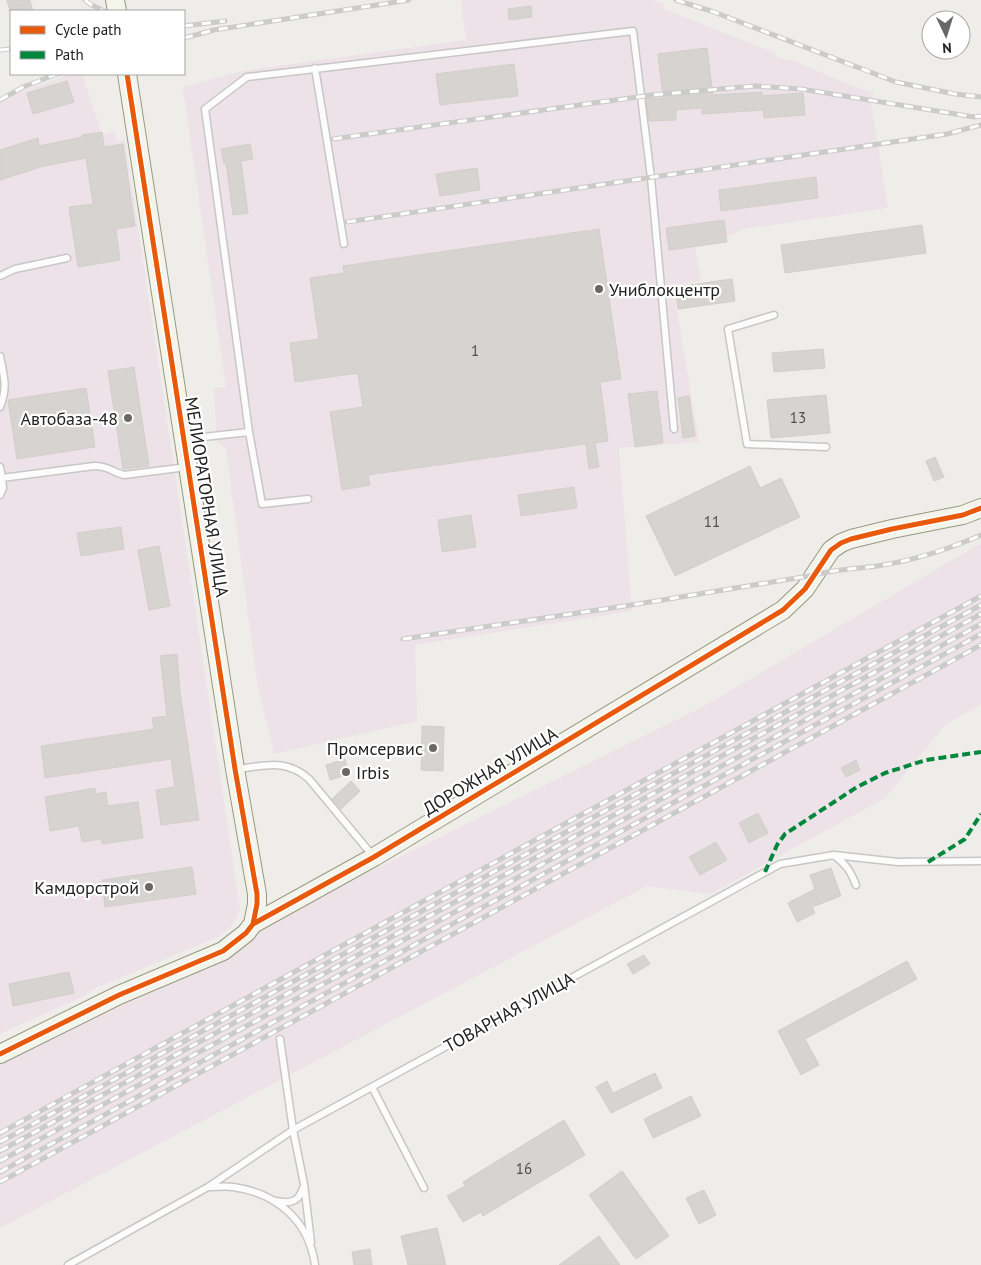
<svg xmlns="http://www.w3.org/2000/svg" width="981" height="1265" viewBox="0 0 981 1265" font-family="'PT Sans',sans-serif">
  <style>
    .industrial { fill: #ece2e8 }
    .building { fill: #d6d3d0; stroke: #d2cfca }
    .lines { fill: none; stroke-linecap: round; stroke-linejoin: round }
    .lane-casing { stroke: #c8c7c5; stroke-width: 9 }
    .secondary-casing { stroke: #979980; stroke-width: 20 }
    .lane { stroke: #fdfcfc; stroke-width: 6 }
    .secondary { stroke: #f3f4ec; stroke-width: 18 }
    .rail-casing { stroke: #cbcbca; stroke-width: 5 }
    .rail { stroke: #fff; stroke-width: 3; stroke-dasharray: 9; stroke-linecap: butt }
    .quiet { stroke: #00873e; stroke-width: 4; stroke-dasharray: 8 4; stroke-linecap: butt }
    .cycleway-casing { stroke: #fff; stroke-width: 8 }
    .cycleway { stroke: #e8590c; stroke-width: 5 }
    .poi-dot { fill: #696867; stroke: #fff; stroke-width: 2 }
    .labels { text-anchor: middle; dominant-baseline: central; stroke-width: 4.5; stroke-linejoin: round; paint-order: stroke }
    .number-label { font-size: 15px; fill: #4e4e4d }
    .poi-label { font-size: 18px; fill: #212121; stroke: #fff; text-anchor: end }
    .street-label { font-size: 18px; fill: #212121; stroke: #fff }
  </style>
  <rect width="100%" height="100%" fill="#efede9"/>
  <!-- industrial -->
  <path class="industrial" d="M461,0H652L663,3L664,9L775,53V57L794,61L839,80L841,82L873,92L871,105L888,208L744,229L725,237L694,242L701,281L673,286L699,442L619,448L632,611L415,645L417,721L274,754L258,689L226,449L217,442L214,388L226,387L183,87L241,71L466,40Z
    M71,74H82L100,127V135L115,132L117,142L125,140L240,908L239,913L233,924L218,937L91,990L86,995L0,1034V99Z
    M981,543V704L946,724L885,798L710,894L647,886L0,1228V1062L253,930L706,705Z"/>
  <!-- building -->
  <path class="building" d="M7,0H30L33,11H10Z
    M531,6L532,17L509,20L508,9Z
    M707,48L713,95L762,92V96L803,93L805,115L764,118L763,110L702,114V108L676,110V120L649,121L646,99L663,98L658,54Z
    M514,64L518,96L440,105L436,74Z
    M67,81L74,102L33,114L27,93Z
    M102,132L104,147L123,144L135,226L116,229L120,260L78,267L69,207L93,204L86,158L44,166L0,180V150L38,138L39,146L83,137L82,135Z
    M250,144L253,159L241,161L248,213L233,215L226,163L224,164L221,149Z
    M477,168L480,190L440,196L436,174Z
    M816,177L818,198L721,211L719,190Z
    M724,220L727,242L669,250L666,228Z
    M922,225L926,253L785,273L781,245Z
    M599,229L621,379L600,382L608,441L595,443L599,467L589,469L586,444L368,475L370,485L342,490L330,412L363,407L358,373L295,382L290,343L319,339L310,278L344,273L343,266Z
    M732,279L735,301L678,309L675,287Z
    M823,349L825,368L774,372L772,353Z
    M134,367L149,466L123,469L108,371Z
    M86,388L95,447L17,459L8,400Z
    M657,391L663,443L635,447L628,394Z
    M826,395L830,433L771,438L767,400Z
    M689,396L695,436L683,438L678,398Z
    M935,457L944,477L934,481L926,461Z
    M750,466L760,488L781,478L800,517L675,576L646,516Z
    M574,487L577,508L521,516L518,495Z
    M471,515L476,547L442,552L438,520Z
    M121,527L124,549L81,556L77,533Z
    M159,546L170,606L149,610L138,550Z
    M177,654L180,692L199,820L161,825L156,790L175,787L171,759L45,778L41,746L154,729L152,718L167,716L160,656Z
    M422,726L444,727L443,771L421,770Z
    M345,759L349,774L330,780L326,765Z
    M856,760L860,770L846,777L841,768Z
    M351,781L360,791L341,809L332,799Z
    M95,788L96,794L106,792L108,806L138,802L143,838L102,844L101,839L82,842L79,826L50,831L45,797Z
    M758,813L768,833L749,843L739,823Z
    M716,842L727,860L700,875L689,857Z
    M192,867L196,894L105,907L102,880Z
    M831,868L841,896L812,907L815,913L797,922L788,903L815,889L810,875Z
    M644,955L650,964L633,974L627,964Z
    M907,961L917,979L805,1039L819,1065L801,1075L778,1031Z
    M69,972L74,993L13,1006L9,984Z
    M655,1073L662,1088L611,1113L596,1087L607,1081L613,1093Z
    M691,1096L701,1116L653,1138L644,1119Z
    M564,1120L585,1155L483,1216L481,1212L463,1222L447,1196L465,1186L463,1182Z
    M622,1171L669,1236L636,1259L589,1195Z
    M704,1190L716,1215L699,1224L686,1198Z
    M437,1228L446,1265H408L401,1236Z
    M599,1236L620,1265H559Z
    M370,1249L372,1265H354L352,1252Z"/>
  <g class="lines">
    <!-- lane casing -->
    <g class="lane-casing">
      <path id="lane" d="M315,68L344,244
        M0,276L15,269L67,258
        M774,315L728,329L747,444L826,447
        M0,356C4,377 8,387 0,407
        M249,432L205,109L247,77L633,31L651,178L674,429
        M185,439L249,432L262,504L308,499
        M0,467L2,478L94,466C110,466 111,472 124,475L187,467
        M0,495L3,488L2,478
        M237,769C265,766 286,758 309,779L373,856
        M835,856C846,864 851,872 856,885
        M280,1039L293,1130L304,1184L311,1242
        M372,1087L424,1188
        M209,1187C217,1187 226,1186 233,1187C277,1193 309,1221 315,1265
        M276,1201C290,1204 299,1202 303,1188
        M68,1265L208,1187L293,1130L780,864L834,855L898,862L981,861"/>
    </g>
    <!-- secondary casing -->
    <g class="secondary-casing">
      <path id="secondary" d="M115,0L117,11
        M127,74L235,769L257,894V904L253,924
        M0,1054L119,995L223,951L246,933L253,924L374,857L783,610L805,589L831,550L841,543L851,539L892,529L963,515L981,508"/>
    </g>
    <!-- lane -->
    <use href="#lane" class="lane"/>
    <!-- secondary -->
    <use href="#secondary" class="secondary"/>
    <!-- rail casing -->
    <g class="rail-casing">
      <path id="rail" d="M85,0L90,4L104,11
        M676,0L714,12L896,82L955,94L981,97
        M184,26L225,21
        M184,38L214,30L409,0
        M0,50L11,49
        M0,100L23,87L57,74
        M333,139L652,95L755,86L801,89L974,117L981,116
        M347,222L947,134L981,125
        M403,639L638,604L815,575C835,569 856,569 877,566C911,561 949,549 981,535
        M0,1133L981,596
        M0,1142L981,605
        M0,1151L981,614
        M0,1161L981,624
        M0,1172L981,634
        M0,1182L981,645"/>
    </g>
    <!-- rail -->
    <use href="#rail" class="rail"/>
    <!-- quiet -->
    <path class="quiet" d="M928,862L965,839L981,814
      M765,872L777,845L785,834L857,787L885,773L926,760L981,752"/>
    <!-- cycleway casing -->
    <g class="cycleway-casing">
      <path id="cycleway" d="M127,74L235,769L257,894V904L253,924
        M0,1054L119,995L223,951L246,933L253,924L374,857L783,610L805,589L831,550L841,543L851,539L892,529L963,515L981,508"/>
    </g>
    <!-- cycleway -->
    <use href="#cycleway" class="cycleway"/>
  </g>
  <!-- markers -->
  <g class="poi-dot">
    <circle cx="599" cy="289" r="5"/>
    <circle cx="128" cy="418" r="5"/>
    <circle cx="433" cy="748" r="5"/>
    <circle cx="346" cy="772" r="5"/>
    <circle cx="149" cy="887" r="5"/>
  </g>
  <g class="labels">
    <!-- number labels -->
    <g class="number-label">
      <text x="475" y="350">1</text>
      <text x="798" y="417">13</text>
      <text x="712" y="521">11</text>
      <text x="524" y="1168">16</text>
    </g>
    <!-- poi labels -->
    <g class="poi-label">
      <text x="609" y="289" text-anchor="start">Униблокцентр</text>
      <text x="118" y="418">Автобаза-48</text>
      <text x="423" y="748">Промсервис</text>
      <text x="356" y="772" text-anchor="start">Irbis</text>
      <text x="139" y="887">Камдорстрой</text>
    </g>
    <!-- street labels -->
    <g class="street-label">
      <text transform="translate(207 497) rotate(81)">МЕЛИОРАТОРНАЯ УЛИЦА</text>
      <text transform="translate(490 771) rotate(-31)">ДОРОЖНАЯ УЛИЦА</text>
      <text transform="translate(509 1012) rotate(-29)">ТОВАРНАЯ УЛИЦА</text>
    </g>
  </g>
  <!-- legend -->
  <rect x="10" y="10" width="175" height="65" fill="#ffffff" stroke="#a6a6a6"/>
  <rect x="20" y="26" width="25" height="8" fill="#e8590c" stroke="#a6a6a6"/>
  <text x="55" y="35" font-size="15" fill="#212121">Cycle path</text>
  <rect x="20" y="51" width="25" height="8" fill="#00873e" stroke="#a6a6a6"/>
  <text x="55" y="60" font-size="15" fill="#212121">Path</text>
  <!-- north arrow -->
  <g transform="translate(946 35) rotate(176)"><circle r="24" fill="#ffffff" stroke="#a6a6a6"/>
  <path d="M0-4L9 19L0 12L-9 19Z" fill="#696867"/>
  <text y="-8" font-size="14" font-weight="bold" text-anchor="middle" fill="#212121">N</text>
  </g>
</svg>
